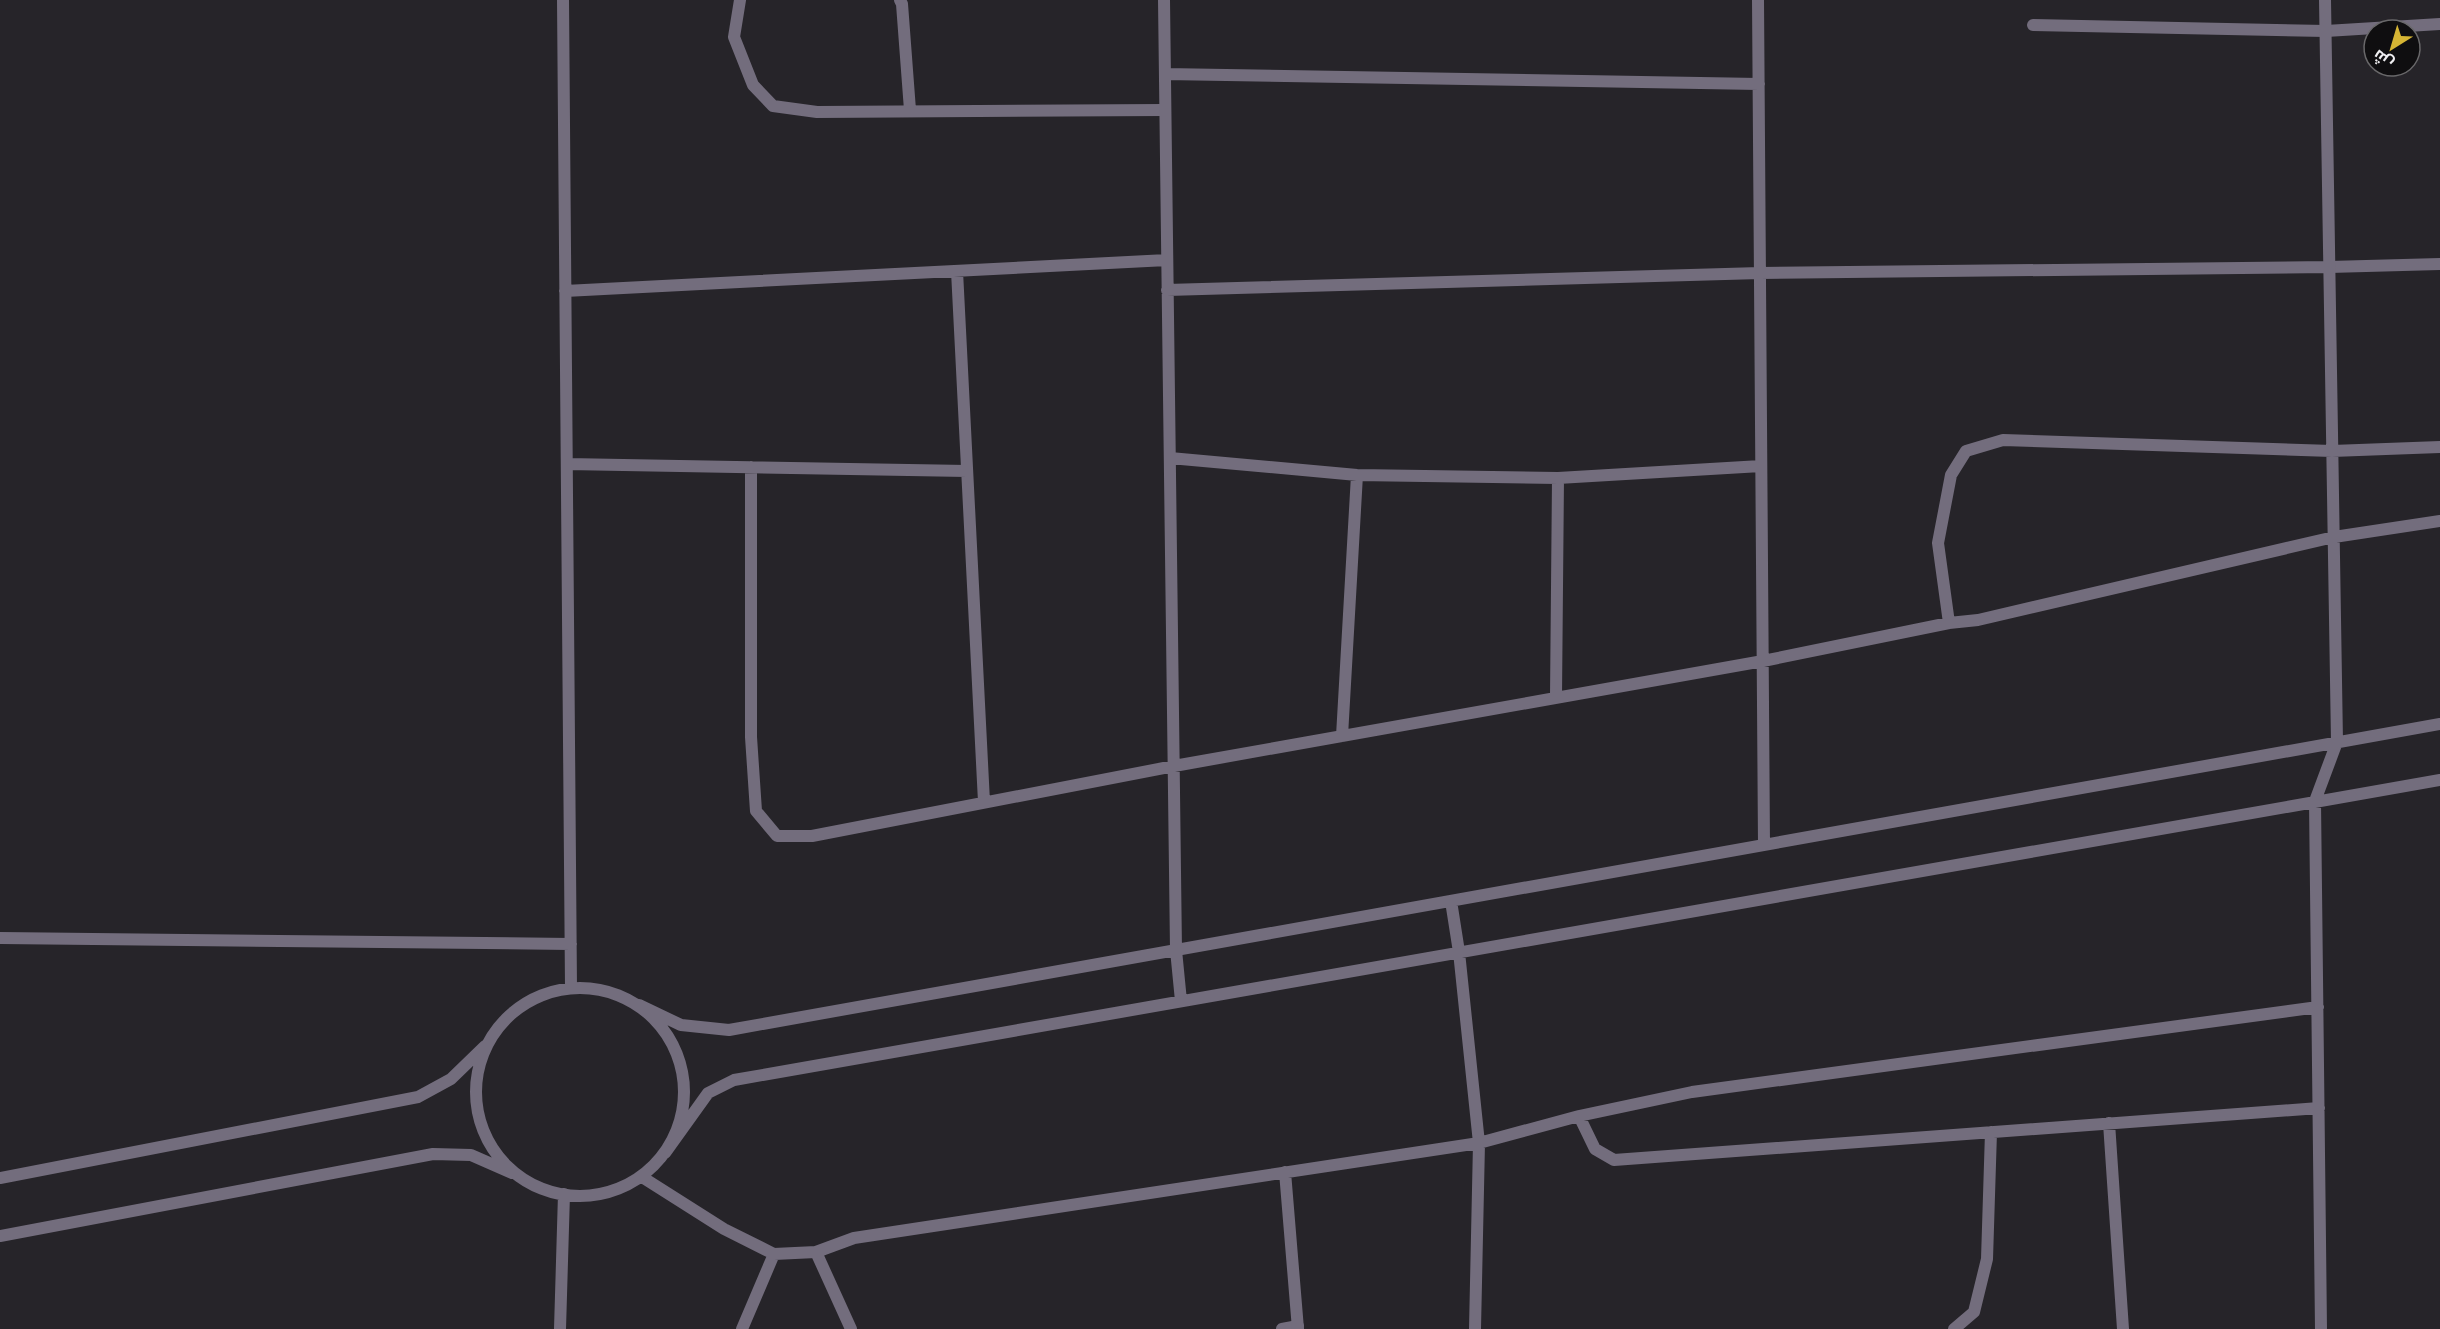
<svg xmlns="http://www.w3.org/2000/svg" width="2440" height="1329" viewBox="0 0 2440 1329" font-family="'Zilla Slab',Cairo,serif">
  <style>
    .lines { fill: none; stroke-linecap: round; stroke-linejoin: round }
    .lane { stroke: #736d7d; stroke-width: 12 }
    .street { stroke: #736d7d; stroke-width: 12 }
  </style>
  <rect width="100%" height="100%" fill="#262429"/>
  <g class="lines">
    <!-- lane -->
    <path class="lane" d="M740,0L734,37L753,85L773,106L817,112L1165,110
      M900,0L902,4L910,110
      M2033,25L2326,31L2440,24
      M2329,267L2440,264
      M1282,1329L1298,1326"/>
    <!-- street -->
    <path class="street" d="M563,0L571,987
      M1164,0L1176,950L1181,1001
      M1758,0L1764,845
      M1165,74L1759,84
      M957,271L984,802
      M1167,290L1760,273L2329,267
      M565,291L1167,260
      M2440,447L2332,451L2003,440L1966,451L1951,475L1938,543L1949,623L1978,620L2334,537L2440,521
      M1170,458L1357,475L1558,478L1761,466
      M567,464L967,471
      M751,467V737L756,811L777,836H812L1174,766L1763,661L1949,623
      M1556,697L1558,478
      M1342,736L1357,475
      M1451,901L1459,952L1479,1143L1475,1329
      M0,938L571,944
      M476 1092a104 104 0 1 1 208 0a104 104 0 1 1-208 0Z
      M639,1005L681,1025L729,1030L2440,724
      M1579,1116L1595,1149L1614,1160L2319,1108
      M2109,1123L2123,1329
      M665,1153L708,1093L734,1080L2440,780
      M1285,1172L1298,1329
      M642,1177L724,1229L774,1254L816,1252L854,1238L1479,1143L1579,1116L1692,1092L2318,1007
      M0,1178L418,1097L451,1079L485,1046
      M0,1236L433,1154L471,1155L512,1173
      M816,1252L851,1329
      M560,1329L564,1194
      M742,1329L774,1254
      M1954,1329L1974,1312L1987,1259L1991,1132
      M2321,1329L2315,801L2337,742L2325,0"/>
  </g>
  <!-- north arrow -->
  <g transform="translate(2392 48) rotate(217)"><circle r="28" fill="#0f0e10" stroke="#69686a" stroke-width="1.5"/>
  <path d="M0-4.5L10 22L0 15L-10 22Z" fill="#d6b534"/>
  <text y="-9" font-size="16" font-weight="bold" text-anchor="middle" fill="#f0eff2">ش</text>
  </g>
</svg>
